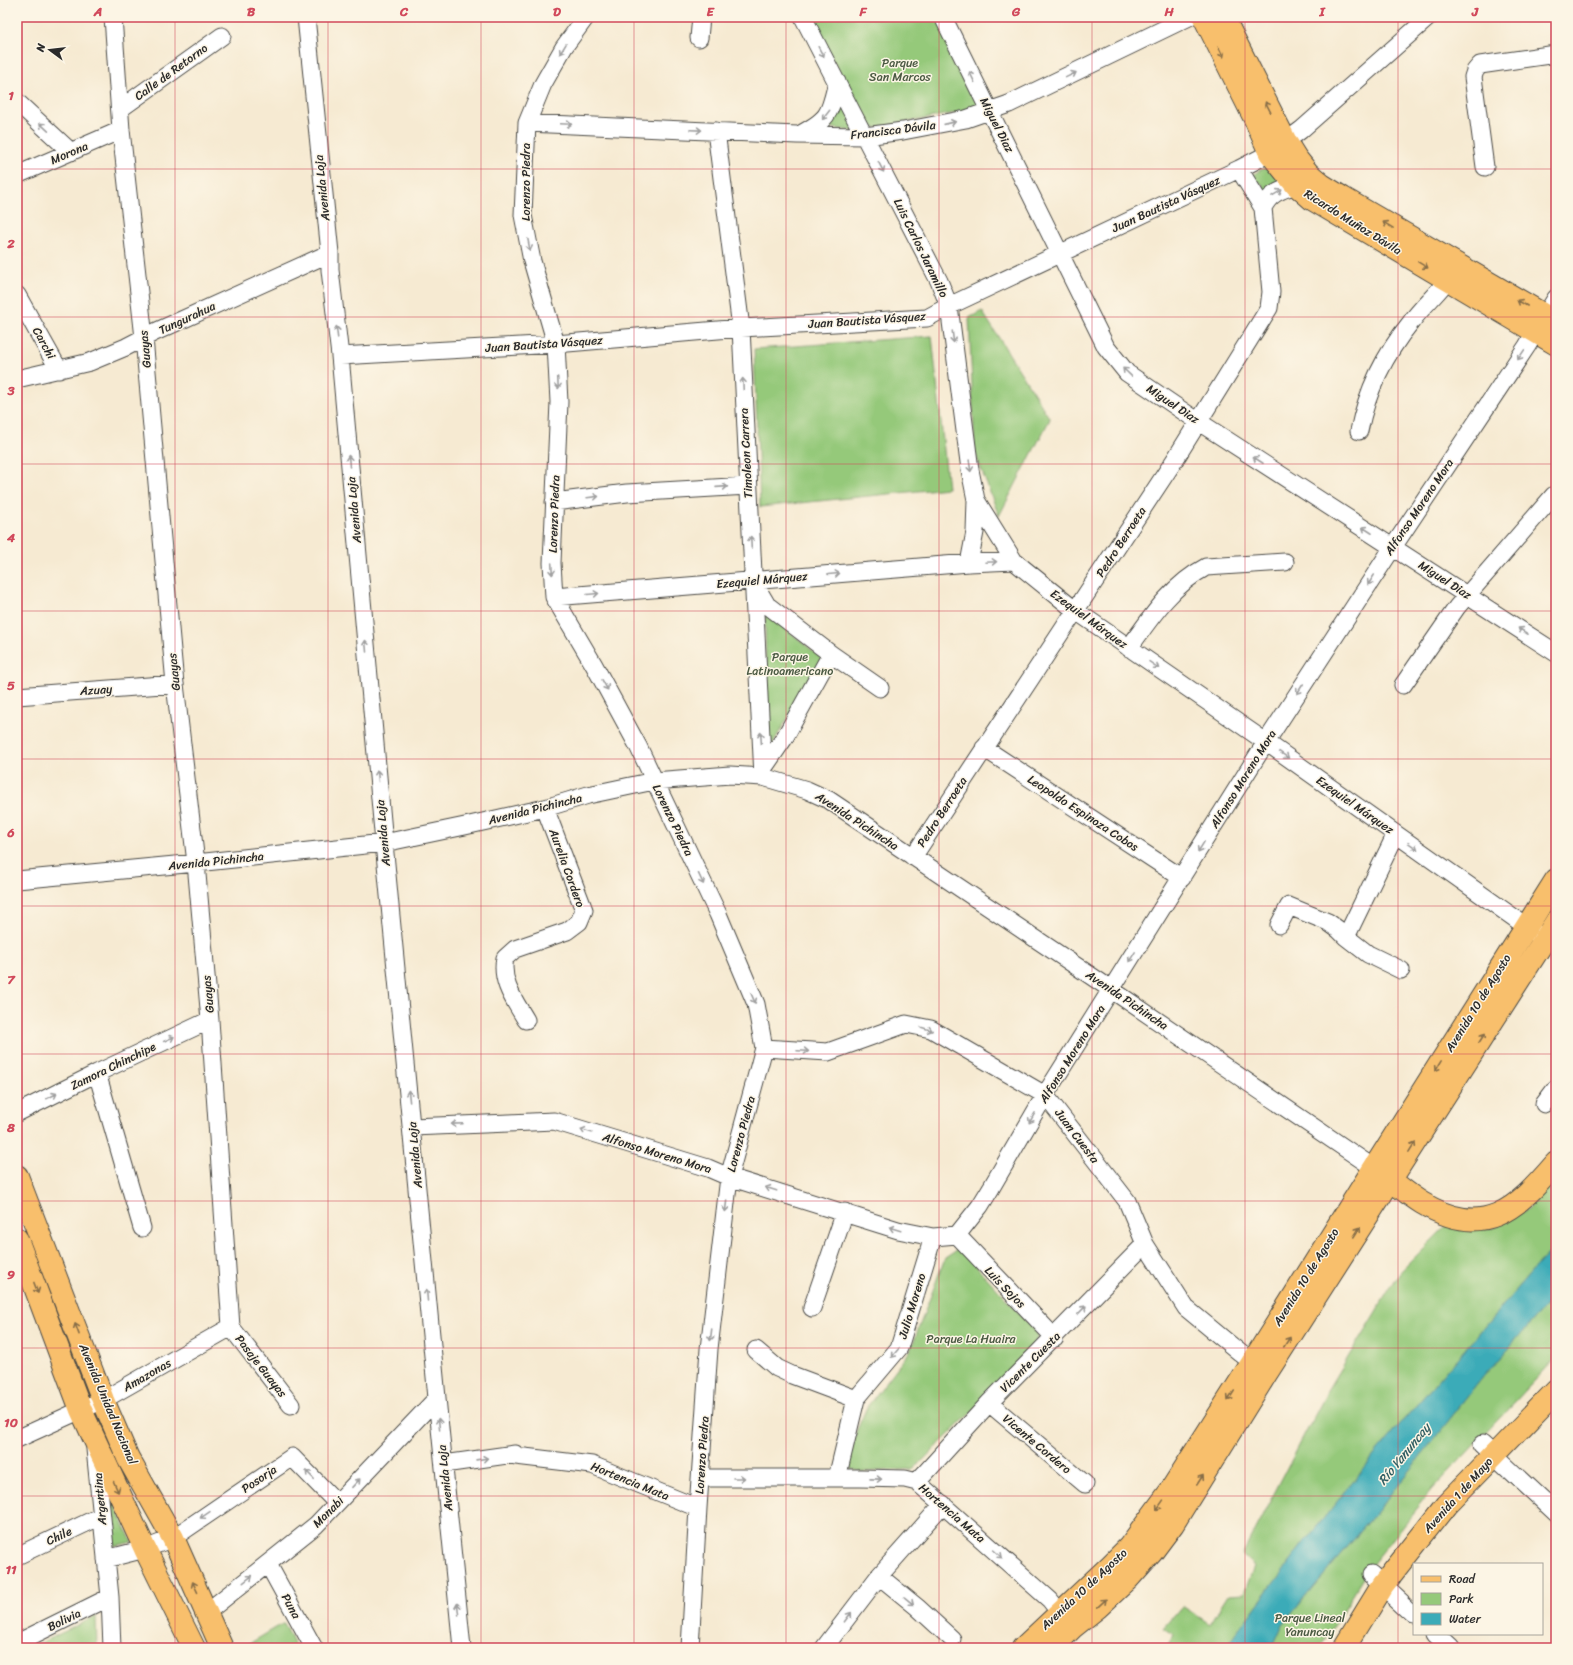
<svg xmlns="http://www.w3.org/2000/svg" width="1573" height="1665" viewBox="0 0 1573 1665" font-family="Sriracha,sans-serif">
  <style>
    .green { fill: #95c97a; stroke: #607a52 }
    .water { fill: #3babb8; stroke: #336b72 }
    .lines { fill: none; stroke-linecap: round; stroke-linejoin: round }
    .minor-casing { stroke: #494844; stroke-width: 19 }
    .major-casing { stroke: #494844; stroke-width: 24 }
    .minor { stroke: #fff; stroke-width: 17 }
    .major { stroke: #f8bf6c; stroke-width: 22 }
    .oneway { stroke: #a0a0a0 }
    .oneway2 { stroke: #876e48 }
    .grid { fill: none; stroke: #d1495b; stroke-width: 1; stroke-opacity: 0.55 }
    .labels { text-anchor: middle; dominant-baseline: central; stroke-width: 3; stroke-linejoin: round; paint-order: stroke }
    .park-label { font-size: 12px; fill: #4b5a43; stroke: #fcf5e5 }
    .street-label { font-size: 12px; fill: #2b2b2b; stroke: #fcf5e5 }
    .water-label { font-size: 13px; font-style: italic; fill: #315e63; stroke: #fcf5e5 }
    .neatline { fill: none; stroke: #d1495b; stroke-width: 1.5 }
    .grid-label { font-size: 13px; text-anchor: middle; font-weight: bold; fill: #d1495b }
  </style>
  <rect width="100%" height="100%" fill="#fcf5e5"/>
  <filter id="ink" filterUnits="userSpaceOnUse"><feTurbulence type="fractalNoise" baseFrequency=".025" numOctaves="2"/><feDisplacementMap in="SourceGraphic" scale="8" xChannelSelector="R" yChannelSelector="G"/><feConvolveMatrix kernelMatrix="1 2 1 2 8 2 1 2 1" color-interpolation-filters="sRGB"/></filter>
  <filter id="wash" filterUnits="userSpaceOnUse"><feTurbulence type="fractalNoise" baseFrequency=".012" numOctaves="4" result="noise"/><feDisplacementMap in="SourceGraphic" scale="16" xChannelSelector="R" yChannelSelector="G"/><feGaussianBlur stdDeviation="0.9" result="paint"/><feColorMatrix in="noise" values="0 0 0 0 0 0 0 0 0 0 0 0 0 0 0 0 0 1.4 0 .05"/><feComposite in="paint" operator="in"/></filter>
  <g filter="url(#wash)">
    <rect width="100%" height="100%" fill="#f6ead2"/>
    <!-- green -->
    <path class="green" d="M810,17H939L983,106L966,111L876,128L870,125L864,119Z
      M838,91L858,132L822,126Z
      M1267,168L1274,171L1279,182L1263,193V185L1251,176L1260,170Z
      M982,311L1050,419L999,516L975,453L969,318Z
      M932,336L948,488L760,507L754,349Z
      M765,612L823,659L767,753Z
      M1556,1177V1244L1394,1431L1303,1544L1225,1648H1157L1166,1647L1174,1635L1163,1628L1182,1606L1210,1624L1228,1595L1244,1594L1254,1566L1242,1555L1327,1392L1400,1272L1446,1226L1494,1228L1527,1209Z
      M960,1248L1038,1334L1034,1350L914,1469L863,1472L851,1469L849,1462L856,1432L867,1407L910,1351L945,1258Z
      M1556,1294V1358L1432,1490L1371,1566L1320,1648H1272L1283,1624L1370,1520L1483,1377Z
      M110,1494L132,1542L114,1546Z
      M96,1616L97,1648H31Z
      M284,1623L296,1648H242Z"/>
    <!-- water -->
    <path class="water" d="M1556,1244V1294L1483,1377L1370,1520L1283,1624L1272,1648H1225L1303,1544L1394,1431Z"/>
  </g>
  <g filter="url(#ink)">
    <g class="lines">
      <!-- minor casing -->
      <g class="minor-casing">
        <path id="minor" d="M113,17L121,130L144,338L175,684L196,863L210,1020L231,1327
          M306,17L330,253V270L340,356L384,843L437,1398L462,1648
          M586,17L564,47L543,84L527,123L523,215L532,261L556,344L559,402L552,563L554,597L594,665L638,746L718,914L756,1004L764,1048L729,1177L709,1349L698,1508L690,1648
          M803,17L939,281L949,306L970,470L976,500L1014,561
          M943,17L1106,347L1127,373L1199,422L1556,653
          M699,38L701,17
          M17,102L71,152
          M120,109L222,36
          M527,123L797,135L865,136L903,131L966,119L1009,104L1189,17
          M716,131L741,328L763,777
          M799,135C830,118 829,115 837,82
          M1485,167L1473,77L1475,71L1480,65L1556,54
          M17,175L121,130
          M1263,208C1270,193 1281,190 1296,185
          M17,295L59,370
          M340,356L556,344L741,328L927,318L949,306L1239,169L1270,153L1301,130L1429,17
          M17,379L90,362L126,347L155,332L330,253
          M1359,431C1367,391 1385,354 1411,322C1424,304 1442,290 1454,271
          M554,502L627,493L748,486
          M969,563L975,532L976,500
          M754,583L767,605L831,654L880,688
          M554,597L969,563L1014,561L1076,611L1266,742L1537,934
          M1129,648C1151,617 1172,585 1206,567L1285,562
          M1403,685L1457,607L1554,495
          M17,696L175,684
          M984,748L1182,878
          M763,769L785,737L831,654
          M913,857L1174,461L1269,308L1271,292L1263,208L1239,169
          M17,880L196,863L384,843L465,826L545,808L588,795L654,781L730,775L763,777L807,790L829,800L1112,990L1374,1168
          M1279,925L1289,906L1328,922L1339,930L1346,937L1368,954L1401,970
          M1346,937L1396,834
          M526,1020C515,1001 500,982 505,958L515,949L567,931L579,922L584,910L545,808
          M764,1048L828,1052L906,1024L931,1029L1045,1095L1127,1201L1145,1244L1186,1308L1261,1370
          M97,1073L142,1228
          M1544,1104L1556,1088
          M17,1113L97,1073L210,1020
          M412,1127L554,1121L708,1168L729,1177L898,1230L933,1237L957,1235L980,1206L991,1188L1045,1095L1266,742L1393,547L1527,346L1556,298
          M957,1235L1055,1338
          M812,1308L845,1212
          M231,1327L291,1405
          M756,1350L777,1368L792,1375L856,1399
          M989,1403L1085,1484
          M17,1439L103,1400L231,1327
          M1482,1444L1556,1513
          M95,1449L110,1597L112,1648
          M444,1464L515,1454L516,1456L592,1465L698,1508
          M700,1478H861L905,1479L917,1482L1050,1600L1068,1623
          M837,1478L856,1399L899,1348L933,1237
          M917,1482L989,1403L1145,1244
          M17,1556L101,1516
          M106,1559L145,1549L173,1538L292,1457L337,1503
          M268,1564L314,1648
          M1371,1575L1414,1615
          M879,1576L917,1607L952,1639
          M207,1612L316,1525L437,1398
          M1435,1634L1450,1648
          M17,1643L110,1597
          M824,1648L879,1576L943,1504"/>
      </g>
      <!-- major casing -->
      <g class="major-casing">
        <path id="major" d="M1204,17L1255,119L1270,153L1296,185L1312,199L1556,344
          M1223,17L1286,142L1296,158L1308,173L1322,185L1343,198L1556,322
          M1380,1172C1394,1182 1407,1194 1422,1203C1484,1240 1516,1210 1556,1163
          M17,1176L103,1400L128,1458L173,1538L222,1648
          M17,1239L81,1410L145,1549L194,1648
          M1023,1648L1110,1566L1129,1547L1171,1490L1252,1363L1374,1168L1556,880
          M1052,1648L1072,1628L1097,1608L1128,1579L1152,1552L1173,1524L1266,1374L1556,922
          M1344,1648L1382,1586L1446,1505L1556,1391"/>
      </g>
      <!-- minor -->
      <use href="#minor" class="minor"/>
      <!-- major -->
      <use href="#major" class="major"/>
    </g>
    <!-- one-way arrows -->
    <defs><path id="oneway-shaft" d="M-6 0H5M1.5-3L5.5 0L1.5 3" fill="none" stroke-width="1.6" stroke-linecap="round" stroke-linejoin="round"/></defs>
    <g class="oneway">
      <use href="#oneway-shaft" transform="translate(563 49) rotate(121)"/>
      <use href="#oneway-shaft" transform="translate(821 52) rotate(62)"/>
      <use href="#oneway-shaft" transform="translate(1071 75) rotate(-26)"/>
      <use href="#oneway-shaft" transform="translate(972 77) rotate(-116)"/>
      <use href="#oneway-shaft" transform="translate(826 115) rotate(128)"/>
      <use href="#oneway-shaft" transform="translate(950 123) rotate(-13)"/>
      <use href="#oneway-shaft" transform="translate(566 124) rotate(3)"/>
      <use href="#oneway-shaft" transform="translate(44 127) rotate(-137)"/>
      <use href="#oneway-shaft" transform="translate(696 130) rotate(2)"/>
      <use href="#oneway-shaft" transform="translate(881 167) rotate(63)"/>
      <use href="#oneway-shaft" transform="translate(1277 193) rotate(-31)"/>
      <use href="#oneway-shaft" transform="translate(529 245) rotate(79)"/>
      <use href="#oneway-shaft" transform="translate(337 332) rotate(-97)"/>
      <use href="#oneway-shaft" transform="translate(953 337) rotate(83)"/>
      <use href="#oneway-shaft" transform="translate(1521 355) rotate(124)"/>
      <use href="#oneway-shaft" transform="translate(1127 372) rotate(-136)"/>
      <use href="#oneway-shaft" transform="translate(558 383) rotate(87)"/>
      <use href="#oneway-shaft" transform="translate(743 384) rotate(-93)"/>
      <use href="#oneway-shaft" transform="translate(1258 460) rotate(-147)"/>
      <use href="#oneway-shaft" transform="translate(349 461) rotate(-95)"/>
      <use href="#oneway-shaft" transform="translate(970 466) rotate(82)"/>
      <use href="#oneway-shaft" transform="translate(722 487) rotate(-4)"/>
      <use href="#oneway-shaft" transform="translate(593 497) rotate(-7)"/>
      <use href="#oneway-shaft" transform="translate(1367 530) rotate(-147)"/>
      <use href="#oneway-shaft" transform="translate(751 542) rotate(-93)"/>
      <use href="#oneway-shaft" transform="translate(991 562) rotate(-3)"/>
      <use href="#oneway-shaft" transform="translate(552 569) rotate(87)"/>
      <use href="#oneway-shaft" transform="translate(834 574) rotate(-5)"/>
      <use href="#oneway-shaft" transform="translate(1371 580) rotate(123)"/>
      <use href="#oneway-shaft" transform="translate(593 594) rotate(-5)"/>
      <use href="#oneway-shaft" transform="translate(1523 631) rotate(-147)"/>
      <use href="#oneway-shaft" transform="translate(366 646) rotate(-95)"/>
      <use href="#oneway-shaft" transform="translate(1154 665) rotate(35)"/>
      <use href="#oneway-shaft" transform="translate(605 685) rotate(61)"/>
      <use href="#oneway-shaft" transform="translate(1300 689) rotate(123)"/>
      <use href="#oneway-shaft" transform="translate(761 738) rotate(-94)"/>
      <use href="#oneway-shaft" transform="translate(1284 755) rotate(35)"/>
      <use href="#oneway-shaft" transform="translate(378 776) rotate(-95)"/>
      <use href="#oneway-shaft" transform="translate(1413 846) rotate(35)"/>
      <use href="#oneway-shaft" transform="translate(1201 847) rotate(122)"/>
      <use href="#oneway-shaft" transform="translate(701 879) rotate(65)"/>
      <use href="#oneway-shaft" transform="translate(1132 957) rotate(122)"/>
      <use href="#oneway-shaft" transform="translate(753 998) rotate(67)"/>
      <use href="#oneway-shaft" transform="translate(927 1029) rotate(18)"/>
      <use href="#oneway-shaft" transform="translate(169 1039) rotate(-25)"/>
      <use href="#oneway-shaft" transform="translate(803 1051) rotate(3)"/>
      <use href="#oneway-shaft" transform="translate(52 1096) rotate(-27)"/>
      <use href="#oneway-shaft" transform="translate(409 1096) rotate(-96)"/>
      <use href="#oneway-shaft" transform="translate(1032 1118) rotate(120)"/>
      <use href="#oneway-shaft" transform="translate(457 1124) rotate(178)"/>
      <use href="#oneway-shaft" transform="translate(586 1131) rotate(-163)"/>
      <use href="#oneway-shaft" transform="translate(771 1189) rotate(-162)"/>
      <use href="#oneway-shaft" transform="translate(726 1206) rotate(97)"/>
      <use href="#oneway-shaft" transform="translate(895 1229) rotate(-163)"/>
      <use href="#oneway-shaft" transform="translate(427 1295) rotate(-95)"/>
      <use href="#oneway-shaft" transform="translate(1082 1310) rotate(-46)"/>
      <use href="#oneway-shaft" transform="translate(711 1335) rotate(97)"/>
      <use href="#oneway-shaft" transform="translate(895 1353) rotate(130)"/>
      <use href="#oneway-shaft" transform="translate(439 1424) rotate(-96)"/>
      <use href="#oneway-shaft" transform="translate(482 1459) rotate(-8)"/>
      <use href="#oneway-shaft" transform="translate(310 1475) rotate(-134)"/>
      <use href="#oneway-shaft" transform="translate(739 1478)"/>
      <use href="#oneway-shaft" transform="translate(876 1479) rotate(1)"/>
      <use href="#oneway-shaft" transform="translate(356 1483) rotate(-47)"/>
      <use href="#oneway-shaft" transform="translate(205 1515) rotate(146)"/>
      <use href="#oneway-shaft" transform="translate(998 1554) rotate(42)"/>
      <use href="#oneway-shaft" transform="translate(248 1579) rotate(-38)"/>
      <use href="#oneway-shaft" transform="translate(909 1601) rotate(40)"/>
      <use href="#oneway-shaft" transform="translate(458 1609) rotate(-96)"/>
      <use href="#oneway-shaft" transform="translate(848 1617) rotate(-53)"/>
    </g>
    <g class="oneway2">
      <use href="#oneway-shaft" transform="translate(1221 52) rotate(63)"/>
      <use href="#oneway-shaft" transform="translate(1268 107) rotate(-117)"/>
      <use href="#oneway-shaft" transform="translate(1388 225) rotate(-149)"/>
      <use href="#oneway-shaft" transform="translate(1423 265) rotate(31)"/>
      <use href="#oneway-shaft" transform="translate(1522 303) rotate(-150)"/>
      <use href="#oneway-shaft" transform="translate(1482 1038) rotate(-57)"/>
      <use href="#oneway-shaft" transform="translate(1438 1066) rotate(122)"/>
      <use href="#oneway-shaft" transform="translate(1412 1147) rotate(-58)"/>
      <use href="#oneway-shaft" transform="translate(1357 1232) rotate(-57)"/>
      <use href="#oneway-shaft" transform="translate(36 1288) rotate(69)"/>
      <use href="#oneway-shaft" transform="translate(77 1329) rotate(-110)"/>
      <use href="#oneway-shaft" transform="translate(1287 1342) rotate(-57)"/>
      <use href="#oneway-shaft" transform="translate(1231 1396) rotate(123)"/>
      <use href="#oneway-shaft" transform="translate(1200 1480) rotate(-57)"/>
      <use href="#oneway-shaft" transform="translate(116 1487) rotate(66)"/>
      <use href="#oneway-shaft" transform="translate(1160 1505) rotate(125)"/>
      <use href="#oneway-shaft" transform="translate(195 1587) rotate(-115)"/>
      <use href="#oneway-shaft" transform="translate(1102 1603) rotate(-43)"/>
    </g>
  </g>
  <!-- grid -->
  <path class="grid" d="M175,17V1648M328,17V1648M481,17V1648M634,17V1648M786,17V1648M939,17V1648M1092,17V1648M1245,17V1648M1398,17V1648M17,169H1556M17,317H1556M17,464H1556M17,611H1556M17,759H1556M17,906H1556M17,1054H1556M17,1201H1556M17,1348H1556M17,1496H1556"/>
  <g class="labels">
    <!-- park labels -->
    <g class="park-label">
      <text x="900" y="63">Parque<tspan x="900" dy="14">San Marcos</tspan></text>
      <text x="790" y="657">Parque<tspan x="790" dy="14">Latinoamericano</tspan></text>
      <text x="971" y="1339">Parque La Huaira</text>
      <text x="1310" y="1618">Parque Lineal<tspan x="1310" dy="14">Yanuncay</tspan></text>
    </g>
    <!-- street labels -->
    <g class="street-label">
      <text transform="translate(171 72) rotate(-36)">Calle de Retorno</text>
      <text transform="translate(997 125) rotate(63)">Miguel Diaz</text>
      <text transform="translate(893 130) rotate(-7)">Francisca Dávila</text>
      <text transform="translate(69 153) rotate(-23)">Morona</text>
      <text transform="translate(526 182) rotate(-90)">Lorenzo Piedra</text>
      <text transform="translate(322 188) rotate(-96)">Avenida Loja</text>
      <text transform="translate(1166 204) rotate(-25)">Juan Bautista Vásquez</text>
      <text transform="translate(1353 222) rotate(32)">Ricardo Muñoz Dávila</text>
      <text transform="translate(921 248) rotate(64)">Luis Carlos Jaramillo</text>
      <text transform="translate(187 318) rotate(-25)">Tungurahua</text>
      <text transform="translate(867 320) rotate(-4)">Juan Bautista Vásquez</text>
      <text transform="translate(44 343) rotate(61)">Carchi</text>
      <text transform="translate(544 344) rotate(-4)">Juan Bautista Vásquez</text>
      <text transform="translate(145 349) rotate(-95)">Guayas</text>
      <text transform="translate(1173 404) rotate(34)">Miguel Diaz</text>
      <text transform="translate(746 453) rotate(-93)">Timoleon Carrera</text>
      <text transform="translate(1419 507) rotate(-56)">Alfonso Moreno Mora</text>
      <text transform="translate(354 510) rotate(-95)">Avenida Loja</text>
      <text transform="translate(554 514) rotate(-88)">Lorenzo Piedra</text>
      <text transform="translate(1121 542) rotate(-57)">Pedro Berroeta</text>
      <text transform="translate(762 580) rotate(-5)">Ezequiel Márquez</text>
      <text transform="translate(1445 580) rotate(33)">Miguel Diaz</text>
      <text transform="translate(1089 619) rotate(36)">Ezequiel Márquez</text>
      <text transform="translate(174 672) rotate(-96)">Guayas</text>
      <text transform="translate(96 690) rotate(-4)">Azuay</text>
      <text transform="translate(1243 779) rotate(-58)">Alfonso Moreno Mora</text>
      <text transform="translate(1355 805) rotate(35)">Ezequiel Márquez</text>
      <text transform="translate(535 809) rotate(-14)">Avenida Pichincha</text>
      <text transform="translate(942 812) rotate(-57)">Pedro Berroeta</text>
      <text transform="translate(1083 813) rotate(33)">Leopoldo Espinoza Cobos</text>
      <text transform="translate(673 820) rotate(64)">Lorenzo Piedra</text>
      <text transform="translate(857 821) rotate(33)">Avenida Pichincha</text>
      <text transform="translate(383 833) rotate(-95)">Avenida Loja</text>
      <text transform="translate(216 861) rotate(-6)">Avenida Pichincha</text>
      <text transform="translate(567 868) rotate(70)">Aurelia Cordero</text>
      <text transform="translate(208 994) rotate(-95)">Guayas</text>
      <text transform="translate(1127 1000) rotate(34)">Avenida Pichincha</text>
      <text transform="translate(1478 1003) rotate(-58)">Avenida 10 de Agosto</text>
      <text transform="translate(1072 1054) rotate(-58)">Alfonso Moreno Mora</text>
      <text transform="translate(113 1066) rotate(-26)">Zamora Chinchipe</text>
      <text transform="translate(741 1134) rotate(-75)">Lorenzo Piedra</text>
      <text transform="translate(1077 1136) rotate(53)">Juan Cuesta</text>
      <text transform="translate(657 1153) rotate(17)">Alfonso Moreno Mora</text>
      <text transform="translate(415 1155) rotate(-95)">Avenida Loja</text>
      <text transform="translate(1306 1277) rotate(-58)">Avenida 10 de Agosto</text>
      <text transform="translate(1005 1287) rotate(46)">Luis Sojos</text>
      <text transform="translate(912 1306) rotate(-73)">Julio Moreno</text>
      <text transform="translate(1030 1362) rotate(-45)">Vicente Cuesta</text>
      <text transform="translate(261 1366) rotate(52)">Pasaje Guayas</text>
      <text transform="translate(147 1375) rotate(-30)">Amazonas</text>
      <text transform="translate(108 1404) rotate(67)">Avenida Unidad Nacional</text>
      <text transform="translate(1037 1444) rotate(40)">Vicente Cordero</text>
      <text transform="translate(702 1455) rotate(-86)">Lorenzo Piedra</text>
      <text transform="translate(445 1478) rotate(-96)">Avenida Loja</text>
      <text transform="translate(259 1479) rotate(-34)">Posorja</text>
      <text transform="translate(630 1481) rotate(22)">Hortencia Mata</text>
      <text transform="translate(1458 1495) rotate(-48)">Avenida 1 de Mayo</text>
      <text transform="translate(100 1499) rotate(-95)">Argentina</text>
      <text transform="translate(328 1512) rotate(-45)">Manabi</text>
      <text transform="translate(952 1513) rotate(41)">Hortencia Mata</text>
      <text transform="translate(59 1536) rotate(-25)">Chile</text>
      <text transform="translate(1084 1589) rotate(-43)">Avenida 10 de Agosto</text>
      <text transform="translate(291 1606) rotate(61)">Puna</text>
      <text transform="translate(64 1620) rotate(-26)">Bolivia</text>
    </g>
    <!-- water labels -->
    <g class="water-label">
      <text transform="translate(1404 1454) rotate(-51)">Río Yanuncay</text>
    </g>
  </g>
  <!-- margin -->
  <rect width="1573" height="1665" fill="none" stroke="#fcf5e5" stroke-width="44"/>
  <!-- legend -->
  <rect x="1413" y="1563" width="130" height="72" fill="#fcf5e5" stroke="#a8a49b"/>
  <rect x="1421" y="1576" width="20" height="6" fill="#f8bf6c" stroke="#a8a49b"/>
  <text x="1449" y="1583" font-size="12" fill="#2b2b2b">Road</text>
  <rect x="1421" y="1593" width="20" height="12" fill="#95c97a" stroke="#a8a49b"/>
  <text x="1449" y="1603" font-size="12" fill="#2b2b2b">Park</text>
  <rect x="1421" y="1613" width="20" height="12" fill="#3babb8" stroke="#a8a49b"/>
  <text x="1449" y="1623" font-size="12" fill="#2b2b2b">Water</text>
  <!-- north arrow -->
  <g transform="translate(50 50) rotate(285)" stroke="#fcf5e5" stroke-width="3" paint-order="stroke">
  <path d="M0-3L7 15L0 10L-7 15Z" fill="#2b2b2b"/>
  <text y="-6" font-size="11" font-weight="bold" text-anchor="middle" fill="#2b2b2b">N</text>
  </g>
  <rect x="22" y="22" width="1529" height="1621" class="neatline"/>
  <g class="grid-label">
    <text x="98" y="16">A</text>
    <text x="251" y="16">B</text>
    <text x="404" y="16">C</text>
    <text x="557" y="16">D</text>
    <text x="710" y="16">E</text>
    <text x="863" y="16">F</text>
    <text x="1016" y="16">G</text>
    <text x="1169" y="16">H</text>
    <text x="1322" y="16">I</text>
    <text x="1475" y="16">J</text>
    <text x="11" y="100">1</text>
    <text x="11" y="248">2</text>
    <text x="11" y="395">3</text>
    <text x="11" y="542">4</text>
    <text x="11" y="690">5</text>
    <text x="11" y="837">6</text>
    <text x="11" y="984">7</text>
    <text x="11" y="1132">8</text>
    <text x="11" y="1279">9</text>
    <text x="11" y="1427">10</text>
    <text x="11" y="1574">11</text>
  </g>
</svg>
